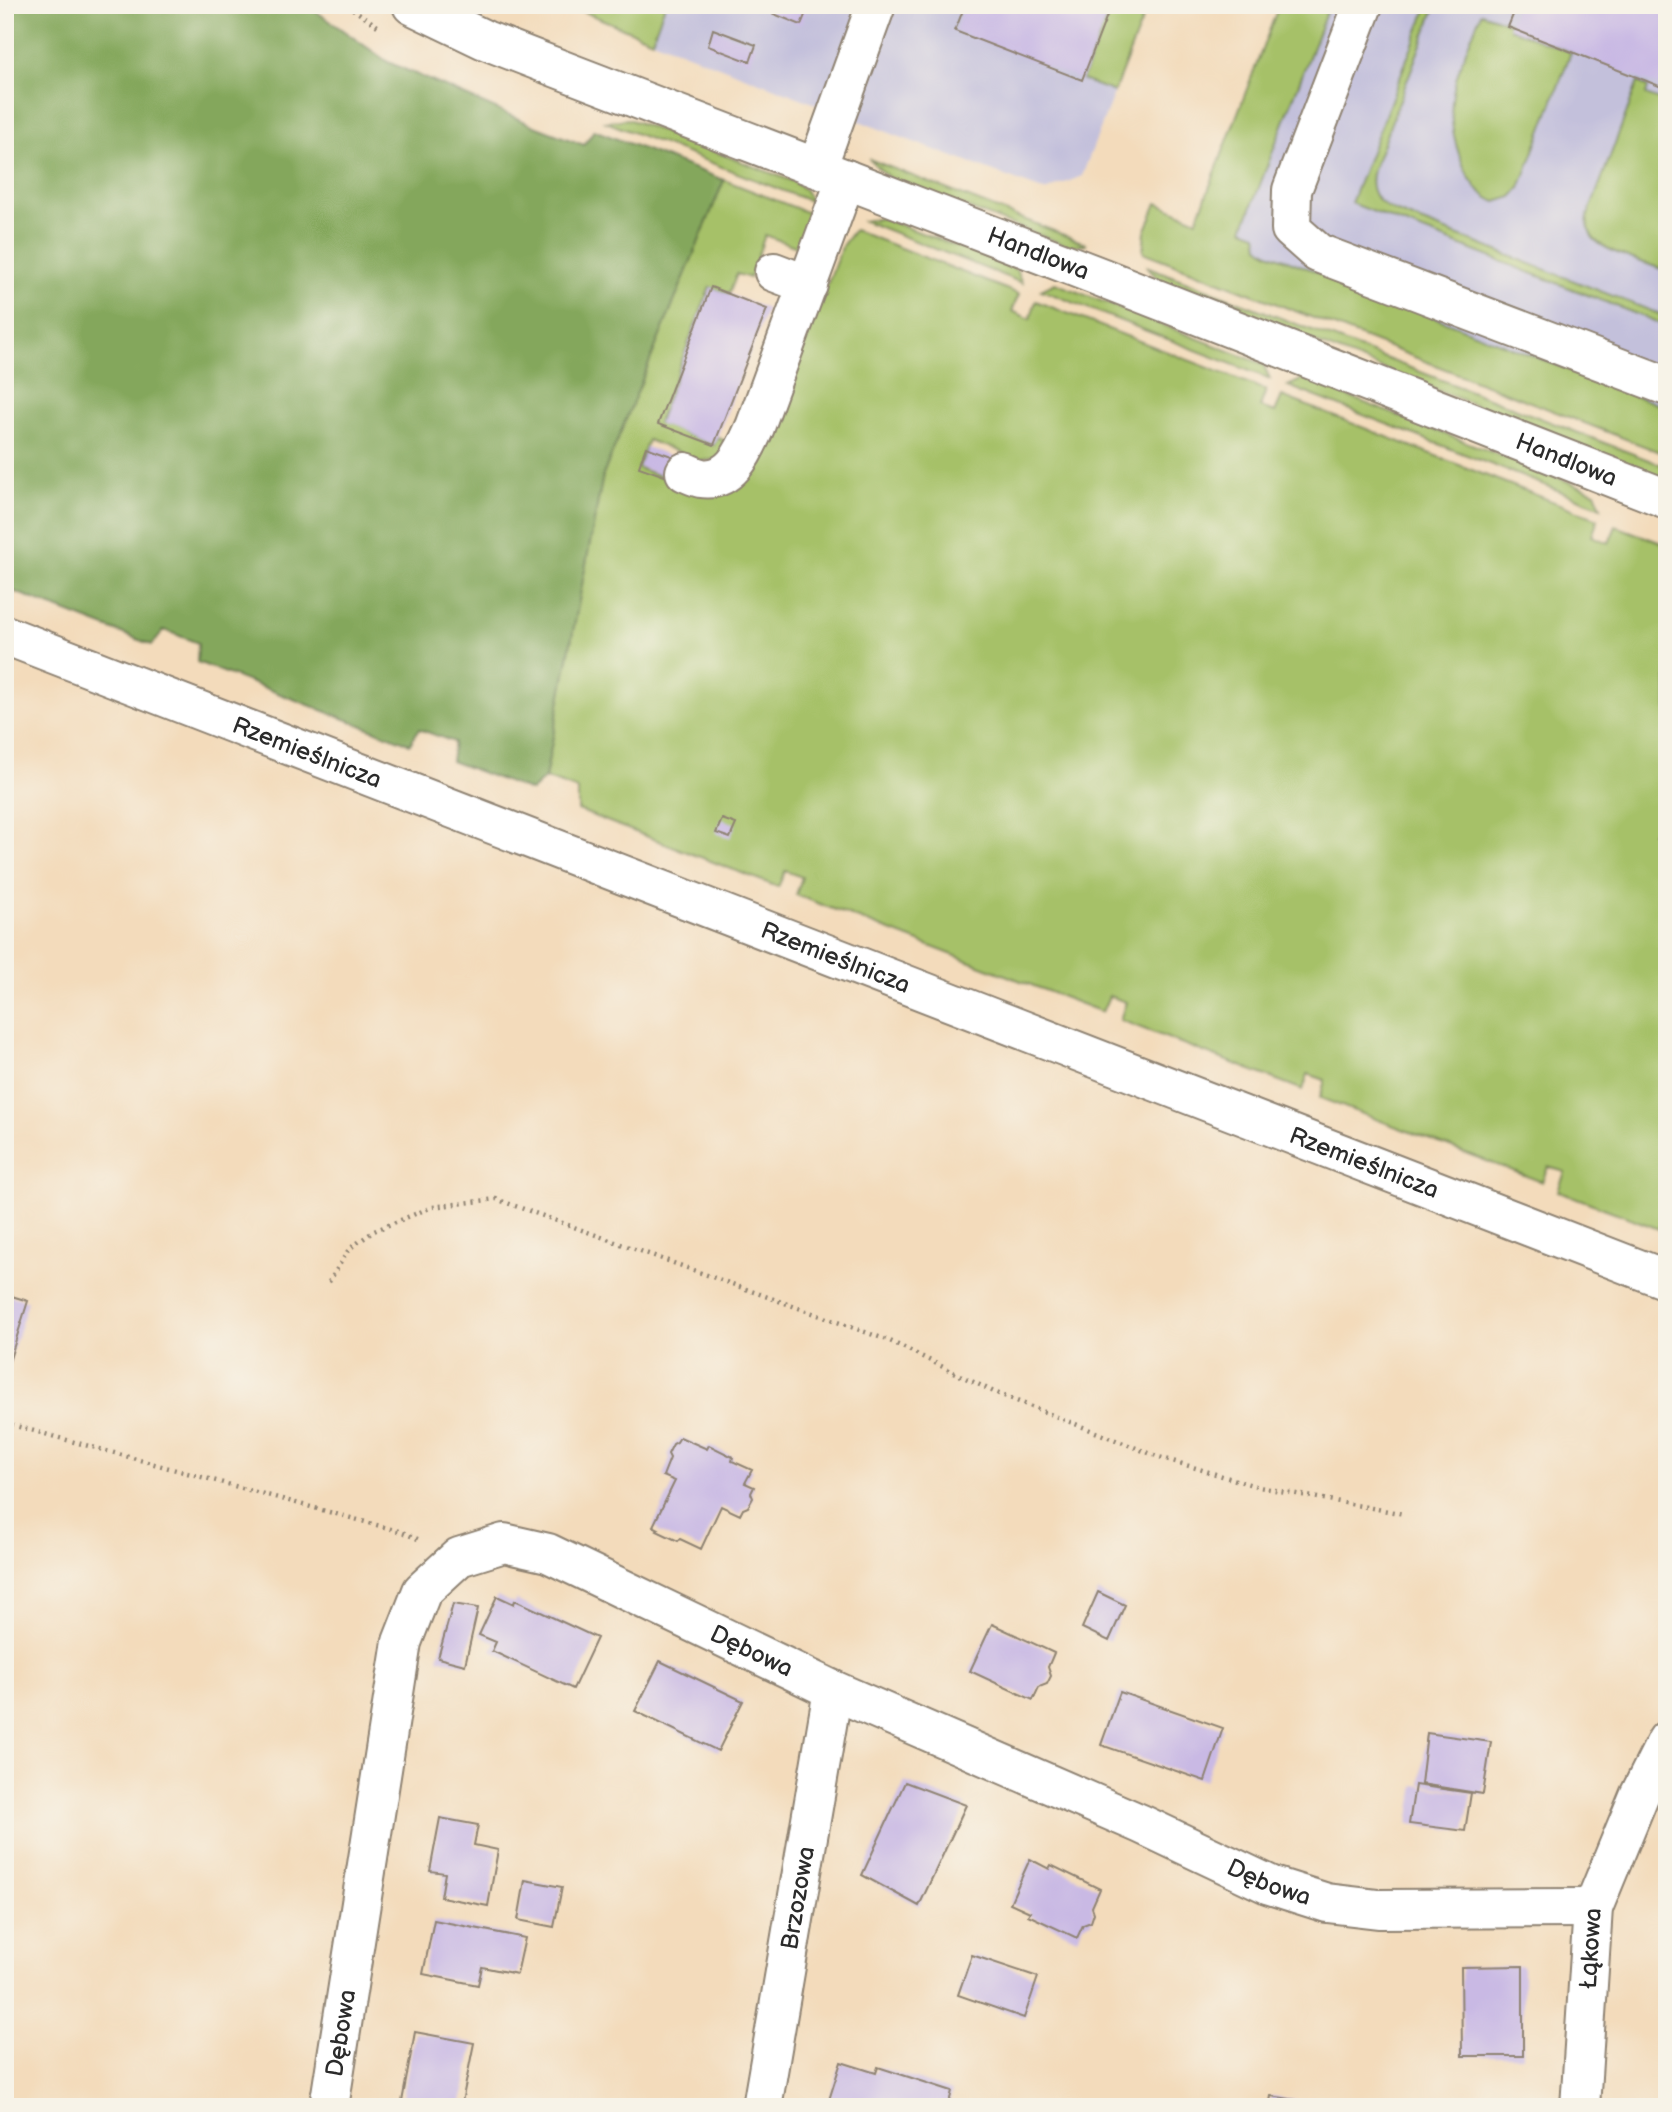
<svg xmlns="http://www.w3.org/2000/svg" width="1672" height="2112" viewBox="0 0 1672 2112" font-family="'Balsamiq Sans',sans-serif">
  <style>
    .industrial { fill: #c3c0db }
    .green { fill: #a6c168; stroke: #68764a; stroke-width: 2 }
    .forest { fill: #84a75c; stroke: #586944; stroke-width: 2 }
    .building { fill: #c9b9e4 }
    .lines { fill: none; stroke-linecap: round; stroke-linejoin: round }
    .minor-casing { stroke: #8f8373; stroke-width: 42 }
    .path { stroke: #8f8373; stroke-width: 4.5; stroke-dasharray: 2 5; stroke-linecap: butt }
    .minor { stroke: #fff; stroke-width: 38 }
    .labels { text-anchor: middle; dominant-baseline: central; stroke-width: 5; stroke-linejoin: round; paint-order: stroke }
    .street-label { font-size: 24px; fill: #2b2b2b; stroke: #f7f3e8 }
  </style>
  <rect width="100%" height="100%" fill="#f7f3e8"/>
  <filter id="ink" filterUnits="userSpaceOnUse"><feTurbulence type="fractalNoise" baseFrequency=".0143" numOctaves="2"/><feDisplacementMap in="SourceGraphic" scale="14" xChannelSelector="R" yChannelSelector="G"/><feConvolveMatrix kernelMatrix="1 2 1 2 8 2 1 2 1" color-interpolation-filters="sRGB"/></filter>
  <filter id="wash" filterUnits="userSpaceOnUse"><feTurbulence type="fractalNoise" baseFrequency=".00686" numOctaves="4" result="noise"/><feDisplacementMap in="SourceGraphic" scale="28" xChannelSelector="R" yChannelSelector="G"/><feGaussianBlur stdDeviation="1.57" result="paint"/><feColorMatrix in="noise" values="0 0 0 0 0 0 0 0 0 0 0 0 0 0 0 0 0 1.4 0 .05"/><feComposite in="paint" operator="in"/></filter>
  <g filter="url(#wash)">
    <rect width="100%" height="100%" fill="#f3dbbb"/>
    <!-- industrial -->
    <path class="industrial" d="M665,5H1148L1082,176L1045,191L900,137L652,40Z
      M1279,5H1667V434L1213,258Z"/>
    <!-- green -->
    <path class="green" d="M567,5H665L652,40Z
      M1111,5H1148L1114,92L1082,80Z
      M1279,5H1329L1243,229L1257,234L1259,246L1269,253L1667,408V455L1143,252L1145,232L1157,203L1197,220Z
      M1428,5H1436L1373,170C1367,191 1377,204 1397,212L1667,317V326L1351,203Z
      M1481,13L1510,23L1509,28L1571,52L1520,188L1512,197L1496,202C1463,189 1449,133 1452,100C1455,72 1471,39 1481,13Z
      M1638,82L1648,87L1646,95L1667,103V271C1650,264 1605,252 1594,239C1589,234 1588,225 1587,218Z
      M627,119L637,122L792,181L804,189L812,202L606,122Z
      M869,159L1087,244L1068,246L889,178Z
      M724,180L814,215L805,250L765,235L750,278L737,274L729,294L710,287L658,423L714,445L717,437L729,443L721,459L701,461L648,440L638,468L705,493L762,456L842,246L854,230L1019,294L1012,311L1030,319L1036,301L1266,390L1260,407L1275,412L1282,396L1598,519L1592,536L1609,543L1616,526L1667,545V815L1657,839L1667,843V1232L1558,1191L1565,1172L1548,1167L1542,1182L1320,1098L1325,1080L1308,1074L1303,1090L1120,1020L1126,1002L1109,996L1102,1012L796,895L802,877L785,871L778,887L578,810V790L545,778L603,475Z
      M882,218L1016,269L1022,283L864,221Z
      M1146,266L1667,467V480L1161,282Z
      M1055,283L1263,364L1270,379L1041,290Z
      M1303,379L1595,492L1601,507L1288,386Z"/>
    <!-- forest -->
    <path class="forest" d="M5,5H307L388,62L537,127L584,145L594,130L724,180L603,475L545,778L531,791L451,761L454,742L419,729L410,744L197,662L198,643L164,630L152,645L5,588Z"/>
    <g id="blocks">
      <!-- building -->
      <path class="building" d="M752,5H809L801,25Z
        M965,5H1111L1082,80L955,31Z
        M1517,5H1667V89L1508,27Z
        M713,29L756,45L750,62L708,46Z
        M711,287L767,309L714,445L658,424Z
        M646,447L683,460L676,480L639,467Z
        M1667,816V843L1657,840Z
        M722,819L736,824L730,838L716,833Z
        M5,1294L28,1301L9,1362L5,1361Z
        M680,1437L707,1449L709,1445L733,1457L732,1461L752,1470L745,1483L754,1487L751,1493L753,1498L748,1507L743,1509L740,1515L721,1506L701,1549L680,1539L678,1541L657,1531L659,1529L653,1526L675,1481L663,1476L670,1458L668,1454L673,1444L677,1442Z
        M1098,1592L1125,1605L1109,1641L1082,1628Z
        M497,1596L514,1604L515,1600L597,1638L573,1689L492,1651L496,1642L479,1635Z
        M453,1604L478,1608L465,1665L438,1658Z
        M992,1624L1054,1653L1048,1667L1051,1676L1047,1684L1039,1687L1033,1700L970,1671Z
        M660,1661L743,1701L718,1751L635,1711Z
        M1120,1692L1223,1728L1205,1781L1101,1745Z
        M1427,1733L1491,1742L1483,1794L1421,1784Z
        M905,1782L966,1805L919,1906L862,1875Z
        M1415,1785L1471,1793L1465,1831L1409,1824Z
        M440,1818L478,1825L474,1845L498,1850L488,1906L441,1897L445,1873L430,1871Z
        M1030,1859L1049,1869L1051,1865L1100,1889L1092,1907L1094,1913L1091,1922L1083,1925L1077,1938L1028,1915L1030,1912L1010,1903Z
        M525,1880L562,1887L554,1927L518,1920Z
        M434,1920L525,1938L517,1974L482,1967L478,1985L423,1974Z
        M972,1955L1038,1977L1024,2018L958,1995Z
        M1523,1966V2056H1462L1461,1967Z
        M415,2032L474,2043L461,2107H401Z
        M841,2062L876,2073L878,2067L952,2091L948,2107H840L828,2103Z
        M1271,2096L1297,2100L1296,2107H1269Z"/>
    </g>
  </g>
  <g filter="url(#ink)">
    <use href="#blocks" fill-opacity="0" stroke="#8f8373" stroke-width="2"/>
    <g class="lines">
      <!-- minor casing -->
      <g class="minor-casing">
        <g id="minor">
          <path id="s1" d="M412,5L485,40L570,73L1103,278L1667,499"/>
          <path d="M1363,5L1292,190L1291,229L1318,253L1667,386"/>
          <path d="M817,168L876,5"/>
          <path d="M774,272L808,285"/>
          <path d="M685,472C690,474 696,477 701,478C732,483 745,449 755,427L846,179"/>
          <path id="s2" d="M5,635L1667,1280"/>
          <path id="s3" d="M329,2107L402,1642L422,1591L459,1557L504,1543L548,1553L833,1690L1141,1824L1270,1885L1327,1903L1378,1909L1593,1908"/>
          <path id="s4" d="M762,2107L833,1690"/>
          <path id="s5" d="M1580,2107L1593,1908L1639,1796L1667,1740"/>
        </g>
      </g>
      <!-- path -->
      <path class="path" d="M347,5L379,27
        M329,1282L349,1249L374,1231L432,1207L496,1199L890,1341L994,1392L1159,1457L1259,1487L1404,1514
        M5,1423L402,1532L420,1540"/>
      <!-- minor -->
      <use href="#minor" class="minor"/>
    </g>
  </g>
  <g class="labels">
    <!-- street labels -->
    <g class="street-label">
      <text stroke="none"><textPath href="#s1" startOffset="674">Handlowa</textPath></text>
      <text stroke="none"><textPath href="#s1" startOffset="1241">Handlowa</textPath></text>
      <text stroke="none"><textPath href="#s2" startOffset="324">Rzemieślnicza</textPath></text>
      <text stroke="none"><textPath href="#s2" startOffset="891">Rzemieślnicza</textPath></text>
      <text stroke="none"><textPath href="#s2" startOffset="1458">Rzemieślnicza</textPath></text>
      <text stroke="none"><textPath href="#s3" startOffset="894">Dębowa</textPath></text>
      <text stroke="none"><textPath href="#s3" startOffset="1461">Dębowa</textPath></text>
      <text stroke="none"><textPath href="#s4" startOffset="212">Brzozowa</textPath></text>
      <text stroke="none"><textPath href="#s5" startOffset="159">Łąkowa</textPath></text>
      <text stroke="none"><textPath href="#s3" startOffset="75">Dębowa</textPath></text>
    </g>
  </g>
  <!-- margin -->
  <rect width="1672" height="2112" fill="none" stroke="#f7f3e8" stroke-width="28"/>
</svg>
